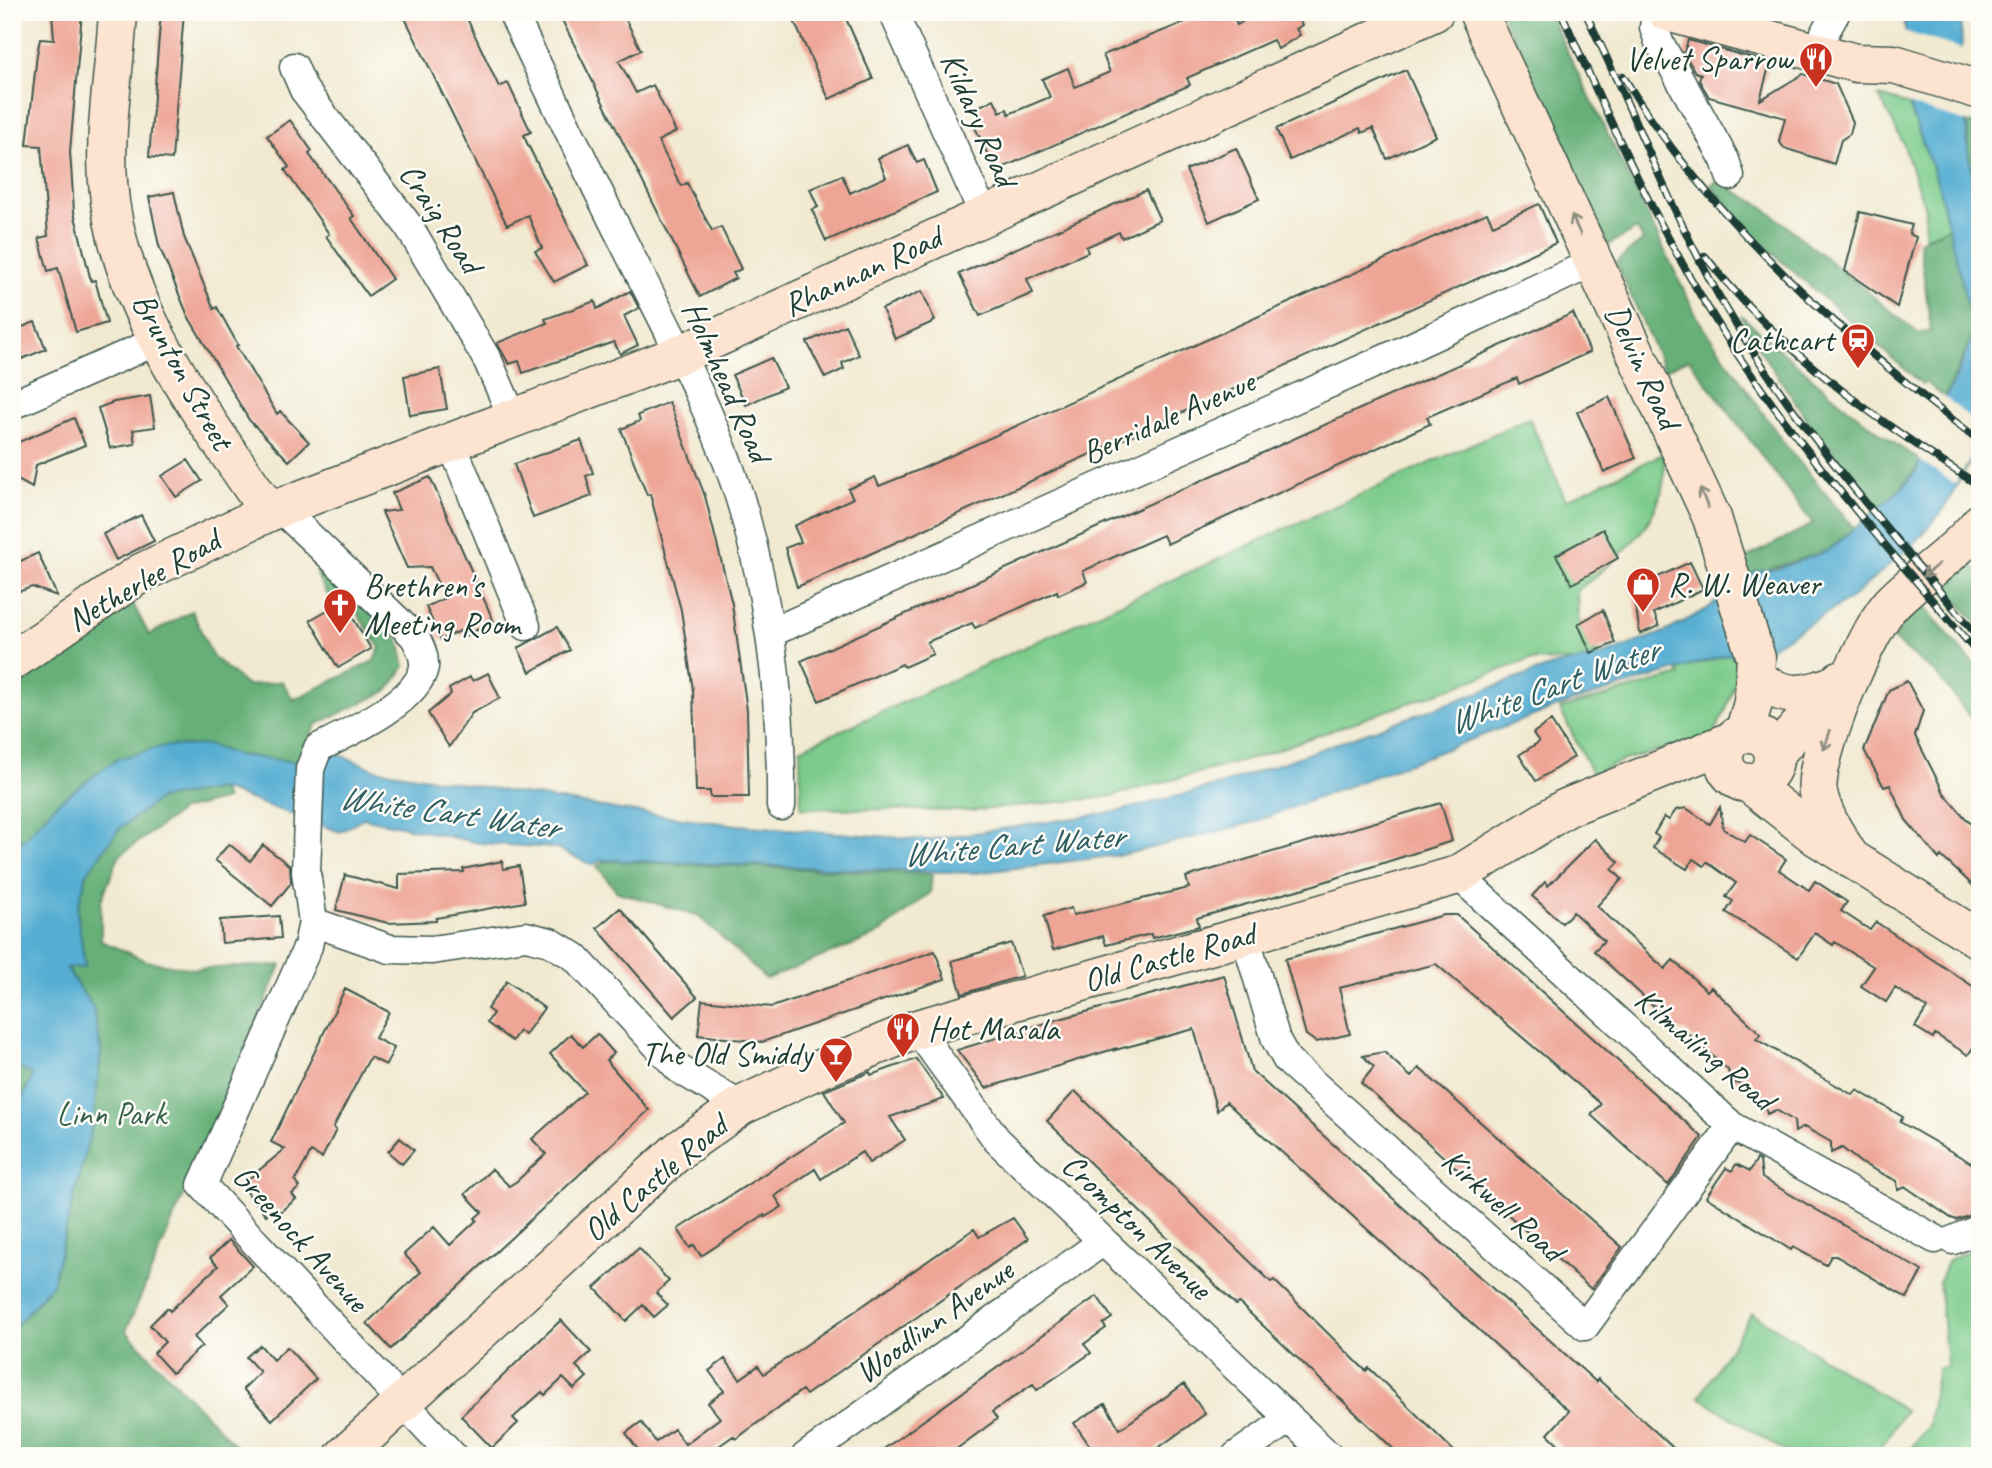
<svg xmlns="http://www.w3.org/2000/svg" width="1992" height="1468" viewBox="0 0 1992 1468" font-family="Caveat,sans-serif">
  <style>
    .green { fill: #7dcc8c; stroke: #4e8460; stroke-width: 2 }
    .forest { fill: #66b078; stroke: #427656; stroke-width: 2 }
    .water { fill: #55add2; stroke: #3a7583; stroke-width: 2 }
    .pier { fill: #f1ead1 }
    .building { fill: #eea595 }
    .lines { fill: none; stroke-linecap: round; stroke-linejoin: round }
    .street-casing { stroke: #3e574c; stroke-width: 31 }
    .secondary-casing { stroke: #3e574c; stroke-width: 41 }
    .street { stroke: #fff; stroke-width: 28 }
    .secondary { stroke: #fde4d0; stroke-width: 38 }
    .rail-casing { stroke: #1f3d34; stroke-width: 8 }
    .rail { stroke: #fdfcf7; stroke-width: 5; stroke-dasharray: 16; stroke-linecap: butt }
    .oneway { stroke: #8e9082 }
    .labels { text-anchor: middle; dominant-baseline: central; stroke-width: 5; stroke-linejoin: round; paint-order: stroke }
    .poi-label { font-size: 33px; fill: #1f3d34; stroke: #fdfcf7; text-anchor: end }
    .street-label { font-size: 33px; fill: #1f3d34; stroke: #fdfcf7 }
    .park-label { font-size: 33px; fill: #36614a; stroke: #fdfcf7 }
    .water-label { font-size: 35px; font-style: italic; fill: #2f5f63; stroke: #fdfcf7 }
  </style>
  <rect width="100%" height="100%" fill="#fdfcf7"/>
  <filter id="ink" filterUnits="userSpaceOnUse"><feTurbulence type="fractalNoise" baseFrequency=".0143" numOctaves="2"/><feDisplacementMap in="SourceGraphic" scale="14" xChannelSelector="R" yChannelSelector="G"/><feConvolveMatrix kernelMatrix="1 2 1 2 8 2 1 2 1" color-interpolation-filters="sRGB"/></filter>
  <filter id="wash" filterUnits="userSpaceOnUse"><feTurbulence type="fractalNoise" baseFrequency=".00686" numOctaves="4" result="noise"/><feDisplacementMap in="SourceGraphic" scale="28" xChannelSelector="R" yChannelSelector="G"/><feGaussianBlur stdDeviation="1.57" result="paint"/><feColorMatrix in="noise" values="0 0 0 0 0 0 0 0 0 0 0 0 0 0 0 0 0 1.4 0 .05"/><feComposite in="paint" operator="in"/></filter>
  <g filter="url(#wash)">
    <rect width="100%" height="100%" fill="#f1ead1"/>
    <!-- green -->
    <path class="green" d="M1879,96L1910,105L1938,184L1949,227L1924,237L1925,209L1903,143Z
      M1529,418L1566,500L1663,454C1673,516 1621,556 1577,591L1578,618L1598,656L1575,661L1529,660L1254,758L1108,797L970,811L801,808L800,749Z
      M1730,654L1741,665L1725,712L1712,736L1624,760L1592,774L1560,709L1680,675L1678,670Z
      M1980,1246V1456H1905L1928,1426L1938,1369L1947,1366L1939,1281L1948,1260Z
      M1752,1313L1905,1410L1876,1456H1792L1699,1397Z"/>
    <!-- forest -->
    <path class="forest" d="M1501,12H1548L1698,319L1786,446L1854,528L1829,550L1748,576L1742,560L1813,524L1689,359L1664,370L1616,262L1643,240L1637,229L1608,245Z
      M1967,122L1980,126V206L1968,152Z
      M1717,181L1761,205L1919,334L1931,330L1919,241L1949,227L1974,333L1945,398L1924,381L1923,385L1752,235L1711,185Z
      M1741,315C1799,366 1855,419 1921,461L1901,489L1880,507L1812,427L1748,332Z
      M1972,566L1980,571V627L1945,586L1961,570Z
      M323,568L399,640L405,666L389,690L317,724L310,737L306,763L236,755L208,745L12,855V683L131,600L149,635L192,611L212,656L247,686L282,681L293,700L374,661L380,648L344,593L334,597L327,594L316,574Z
      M1922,604L1980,671V729L1936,674L1894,640L1903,622Z
      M221,789L226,799L182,810L119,856L101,901V941L147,961L194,969L281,965L126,1331L245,1456H12V1331L52,1284L93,1122L101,1051L93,1008L66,967L85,966L77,910L87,873L119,829L159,799Z
      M606,861L932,874L930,893L877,935L766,979L699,916L617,892L597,866Z
      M12,1065L34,1074L12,1120Z"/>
    <!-- water -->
    <path class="water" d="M1960,12L1968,152L1980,206V443L1944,509L1916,542L1850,599L1741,665L1729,654L1565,704L1251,823L1127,854L975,873L602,860L592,865L554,848L479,843L363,818L340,832L221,789L159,799L119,829L87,873L77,910L85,967L66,968L93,1008L101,1051L93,1122L52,1284L12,1331V1212L18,1186L12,1171V1120L33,1075L12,1065V855L18,845L57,803L117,759L164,746L208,745L236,755L306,763L334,752L374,769L620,810L737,825L927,840L1115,812L1220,785L1555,665L1600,656L1667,631L1707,609L1756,571L1777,569L1829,550L1901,489L1917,470L1936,416L1958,374L1974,333L1938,184L1910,108L1904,13Z"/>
    <!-- pier -->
    <path class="pier" d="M1902,31L1966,50L1970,123L1907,104Z
      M1942,395L1980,426V443L1955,484L1918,459Z"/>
    <g id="blocks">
      <!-- building -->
      <path class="building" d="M52,12H82L70,152L72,180L74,212L91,281L95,280L107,323L76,332L58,268L48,271L39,238L48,236L41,146L27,145L37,54L40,39L54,40Z
        M161,12H184L172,159L149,157Z
        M402,12H464L499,87L508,83L531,132L524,135L526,141L588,265L554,282L535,251L542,248L528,215L507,225Z
        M558,12H622L641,50L619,61L636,93L653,85L676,132L658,141L681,186L687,183L712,231L721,227L741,269L733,273L736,278L700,297Z
        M790,12H843L873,79L829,99Z
        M1210,12H1232L1237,25L1258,12H1294L1302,25L1296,29L1300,35L1278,49L1273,40L1187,78L1190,85L995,171L974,125L982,121L976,108L994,99L1000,112L1007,109L1009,114L1050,97L1042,79L1068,68L1075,87L1110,72L1103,55Z
        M1688,40L1770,63L1760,100L1803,74L1836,84L1853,122L1850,134L1841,140L1834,164L1784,148L1779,141L1785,118L1709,97L1699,80L1701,74L1695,72L1684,53Z
        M1406,70L1436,136L1387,159L1373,128L1362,133L1360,128L1290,160L1276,129Z
        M290,120L312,151L309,154L354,216L351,218L392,279L368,296L326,236L329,234L285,170L289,167L267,136Z
        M908,145L917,163L924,160L937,192L826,241L812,210L818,207L810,189L842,175L850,193L886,177L878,158Z
        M1236,148L1259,199L1209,222L1186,170Z
        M1146,190L1160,220L1122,238L1119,232L1086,247L1088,252L1027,279L1033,293L980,316L959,274Z
        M174,192L184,237L214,309L217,307L238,345L236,346L277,414L280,411L309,442L289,461L249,420L188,316L159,246L149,197Z
        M1539,204L1556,243L797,587L785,548L801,542L794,526L853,498L848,489L875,477L879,486L919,470L1487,213L1493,225Z
        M1860,212L1912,225L1909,234L1916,237L1897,307L1845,271Z
        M630,291L639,308L624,316L638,345L620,354L614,342L523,373L519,361L509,364L497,343L547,323L545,319L595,301L597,309Z
        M922,291L935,321L895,339L882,309Z
        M1573,313L1590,352L1519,384L1517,378L1427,417L1430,424L1167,544L1163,535L1114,557L1083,571L1087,582L1058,595L1057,591L975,628L972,623L927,642L933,654L904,667L902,664L819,701L801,661Z
        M35,322L46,349L12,363V331Z
        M845,325L859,355L842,363L844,369L825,378L807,342Z
        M771,358L785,387L746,405L732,375Z
        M440,369L447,409L410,415L404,376Z
        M150,396L155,427L133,430L135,444L110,448L98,408L114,402Z
        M1609,397L1636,458L1604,472L1577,412Z
        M669,402L705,496L732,604L747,710L749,797H710V791H696L693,690L681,610L650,494L647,495L621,429L640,421L638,415Z
        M74,418L85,445L36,465L32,488L12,477V445Z
        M581,440L593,473L586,476L592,496L533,518L514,464Z
        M188,460L202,481L176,497L162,476Z
        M430,477L494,622L462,637L460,631L441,640L426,607L445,598L430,567L407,568L382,512L399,510L392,493Z
        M141,515L154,541L116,560L103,534Z
        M1603,529L1618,558L1572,584L1556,555Z
        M38,553L57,596L32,587L12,594V565Z
        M1690,562L1703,589L1654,613L1659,626L1640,634L1631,576L1639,573L1643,584Z
        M343,601L371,649L338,668L310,620Z
        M1603,610L1615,643L1591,653L1578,624Z
        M557,627L570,650L530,672L518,648Z
        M488,673L500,698L472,713L449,747L428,713L451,694L449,689L470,677L473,681Z
        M1907,681L1923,711L1915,736L1944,793L1980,835V892L1941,856L1939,859L1906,820L1890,785L1884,787L1864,750L1889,690Z
        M1551,721L1574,757L1536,781L1519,755L1539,742L1533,733Z
        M1441,803L1452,841L1308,887L1197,918L1199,926L1152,938L1151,934L1106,945L1103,936L1053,950L1044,916L1071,908L1073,915L1189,888L1186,877Z
        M1720,807L1723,829L1745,842L1750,835L1786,859L1779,870L1809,890L1815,881L1847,902L1841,911L1870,930L1876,922L1980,991V1037L1968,1055L1935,1034L1933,1038L1915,1027L1927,1008L1895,988L1886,1002L1861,986L1874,967L1835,942L1833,945L1815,933L1798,958L1726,912L1733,901L1726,897L1736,883L1707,862L1704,866L1693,859L1687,869L1653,848L1659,837L1654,834L1664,817L1669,820L1676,810L1686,808L1710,824Z
        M1595,839L1619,862L1612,869L1622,879L1597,906L1665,969L1673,960L1707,991L1711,987L1761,1034L1756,1039L1853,1095L1857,1090L1867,1096L1903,1117L1900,1122L1980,1168V1212L1957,1220L1951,1218L1906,1187L1898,1190L1897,1181L1861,1163L1842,1148L1831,1153V1142L1804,1127L1795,1132L1794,1121L1776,1110L1767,1114L1765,1104L1738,1083L1731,1084L1728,1070L1685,1031L1671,1030V1022L1594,951L1604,941L1573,912L1562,923L1532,896L1545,882L1548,886Z
        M229,844L250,861L263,845L290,866L291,883L272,906L215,860Z
        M502,861L503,869L519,866L525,902L436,918V921L388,923L336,910L345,875L399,889V874L464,872L463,869Z
        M620,908L697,997L674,1017L597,928Z
        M1444,915H1457L1702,1137L1668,1185L1591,1115L1601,1104L1436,964L1339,988L1350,1034L1316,1042L1306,1035L1285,959Z
        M279,916L281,938L222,943L220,920Z
        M1011,943L1022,976L962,994L952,961Z
        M935,951L945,979L762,1042L698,1035L702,1000L772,1007Z
        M1224,975L1252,1071L1596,1382L1598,1379L1682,1456H1571L1548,1434L1569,1411L1226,1102L1217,1111L1194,1029L1115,1050L1117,1048L986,1088L957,1050L1052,1021Z
        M507,981L544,1008L525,1035L519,1031L512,1041L487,1023L493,1013L487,1009Z
        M345,989L389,1012L375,1038L394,1048L386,1065L370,1057L333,1128L336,1130L322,1158L311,1152L295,1181L300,1187L292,1194L296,1199L280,1212L276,1207L266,1215L241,1185L285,1149L271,1142Z
        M571,1034L583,1047L597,1034L614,1053L606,1060L649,1110L391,1349L367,1323L421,1272L404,1254L434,1227L450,1245L477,1220L475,1218L482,1212L465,1194L492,1169L509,1186L517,1181L546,1154L532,1139L585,1092L550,1054Z
        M1384,1052L1411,1077L1419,1068L1622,1247L1591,1289L1361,1083L1374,1067L1363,1056Z
        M916,1059L944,1099L890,1117L905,1140L869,1163L862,1152L821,1179L815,1169L775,1196L782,1207L765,1217L764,1215L701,1256L694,1245L690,1248L678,1229L844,1123L824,1091L870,1072L871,1075Z
        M1075,1091L1271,1282L1274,1280L1366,1371L1369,1368L1459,1456H1401L1239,1303L1236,1305L1047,1121Z
        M400,1138L414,1150L402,1164L388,1152Z
        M1757,1159L1760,1161L1762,1178L1922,1271L1907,1298L1836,1256H1831L1826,1265L1793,1247L1791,1250L1706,1197L1726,1168L1732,1171L1736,1164L1750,1171Z
        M1013,1218L1028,1239L806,1395L802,1390L736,1439L733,1436L705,1456H638L641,1454L626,1433L641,1422L656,1442L674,1429L685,1444L720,1418L708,1403L724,1391L709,1371L725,1359L740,1379L758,1366L764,1374L974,1229L979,1237Z
        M229,1240L253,1266L221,1295L229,1304L194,1337L202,1346L172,1373L154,1353L165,1342L150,1325L167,1308L170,1311L218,1266L210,1258Z
        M639,1248L669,1281L656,1293L668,1305L654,1317L643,1305L626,1321L595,1288Z
        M1097,1296L1112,1318L1103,1324L1106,1328L1084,1344L1091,1353L1037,1390L1033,1384L992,1412L997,1419L947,1456H874Z
        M561,1320L591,1352L576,1366L587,1377L574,1389L563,1378L545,1395L542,1392L513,1418L518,1423L492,1448L461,1416Z
        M260,1345L273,1360L287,1347L316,1379L272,1420L243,1389L260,1372L246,1357Z
        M1184,1384L1205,1414L1147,1456H1097L1074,1423L1105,1404L1120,1429Z"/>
    </g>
  </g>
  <g filter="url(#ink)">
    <use href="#blocks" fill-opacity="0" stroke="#3e574c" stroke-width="2"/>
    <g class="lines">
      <!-- street casing -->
      <g class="street-casing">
        <path id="street" d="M512,12C548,87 583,162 621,237C666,327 716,415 744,512C771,608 782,707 781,806
          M893,12L984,215
          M1657,12L1654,27L1659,42L1725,160L1730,176
          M1825,32L1836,12
          M294,67L304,90L408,225L488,361L513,418
          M12,405L159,340
          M451,442L526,626
          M280,508L414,636C420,646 425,656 424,667C418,702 347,733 318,748L310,769L306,872L313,922L308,946L202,1185L453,1456
          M770,633L1398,353L1594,262
          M1458,875L1732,1126L1935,1239
          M313,922L390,949L432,950L526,936L550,942L575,957L679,1069L741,1106
          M1245,935L1276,1040L1287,1060L1585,1326L1732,1126
          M917,1029L997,1140L1329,1456
          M1953,1240L1980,1229
          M806,1456L1102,1242
          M1236,1456L1289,1419"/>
      </g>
      <!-- secondary casing -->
      <g class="secondary-casing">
        <path id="secondary" d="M118,12C115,68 104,126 108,182C116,305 203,414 269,512
          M1478,12L1712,518L1756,658L1753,703L1744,733
          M1667,12L1856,63L1894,64L1980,90
          M12,661L141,573L269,512L681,354L1434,12
          M1755,677C1784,700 1806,697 1838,683
          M1724 758a25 25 0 1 1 50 0a25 25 0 1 1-50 0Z
          M1774,755L1840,680
          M1750,784L1817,837L1980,940
          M1851,859C1838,838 1823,817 1818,793C1812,758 1868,626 1893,602C1921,574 1955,554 1980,523
          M344,1456L679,1150L741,1106L808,1074L917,1029L1458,875L1566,808L1729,742"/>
      </g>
      <!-- street -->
      <use href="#street" class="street"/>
      <!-- secondary -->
      <use href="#secondary" class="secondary"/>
      <!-- rail casing -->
      <g class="rail-casing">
        <path id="rail" d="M1561,12C1614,130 1666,248 1738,355C1809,462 1897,558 1980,656
          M1585,12C1633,110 1670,211 1724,305C1795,426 1890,532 1980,639
          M1623,76C1710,221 1847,339 1980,441
          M1705,256C1779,351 1878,422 1980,486"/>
      </g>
      <!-- rail -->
      <use href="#rail" class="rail"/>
    </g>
    <!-- one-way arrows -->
    <defs><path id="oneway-shaft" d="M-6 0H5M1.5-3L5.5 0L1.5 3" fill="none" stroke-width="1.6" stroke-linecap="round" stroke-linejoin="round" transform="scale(1.75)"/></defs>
    <g class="oneway">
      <use href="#oneway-shaft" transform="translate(1576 225) rotate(-115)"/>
      <use href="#oneway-shaft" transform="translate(1704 498) rotate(-113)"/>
      <use href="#oneway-shaft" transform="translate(1931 570) rotate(140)"/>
      <use href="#oneway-shaft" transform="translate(1827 740) rotate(109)"/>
    </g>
  </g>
  <!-- icons -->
  <defs>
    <g id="restaurant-pin" transform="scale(1.75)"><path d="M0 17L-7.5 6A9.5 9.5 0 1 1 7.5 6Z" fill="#c8321e" stroke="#fdfcf7"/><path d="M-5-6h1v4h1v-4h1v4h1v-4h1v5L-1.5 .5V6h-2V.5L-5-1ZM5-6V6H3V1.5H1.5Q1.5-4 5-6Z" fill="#fff"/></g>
    <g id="station-pin" transform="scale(1.75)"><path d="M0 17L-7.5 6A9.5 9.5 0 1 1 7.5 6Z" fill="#c8321e" stroke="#fdfcf7"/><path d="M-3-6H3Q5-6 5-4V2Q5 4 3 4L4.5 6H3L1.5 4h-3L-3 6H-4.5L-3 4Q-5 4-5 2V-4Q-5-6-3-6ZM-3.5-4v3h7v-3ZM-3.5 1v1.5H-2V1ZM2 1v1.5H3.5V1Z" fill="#fff"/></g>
    <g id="shop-pin" transform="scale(1.75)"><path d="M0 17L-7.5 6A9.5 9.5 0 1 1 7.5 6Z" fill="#c8321e" stroke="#fdfcf7"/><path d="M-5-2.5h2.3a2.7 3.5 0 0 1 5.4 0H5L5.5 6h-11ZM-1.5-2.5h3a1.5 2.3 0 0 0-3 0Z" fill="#fff"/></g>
    <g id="church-pin" transform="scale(1.75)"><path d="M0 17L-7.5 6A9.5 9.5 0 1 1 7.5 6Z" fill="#c8321e" stroke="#fdfcf7"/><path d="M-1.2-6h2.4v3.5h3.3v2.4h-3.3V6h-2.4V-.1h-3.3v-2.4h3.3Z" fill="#fff"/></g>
    <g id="bar-pin" transform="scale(1.75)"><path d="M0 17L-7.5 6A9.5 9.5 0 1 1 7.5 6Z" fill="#c8321e" stroke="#fdfcf7"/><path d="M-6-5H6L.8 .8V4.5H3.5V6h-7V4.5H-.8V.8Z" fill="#fff"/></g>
  </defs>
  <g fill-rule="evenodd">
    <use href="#restaurant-pin" x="1816" y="59"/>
    <use href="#station-pin" x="1858" y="340"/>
    <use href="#shop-pin" x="1643" y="584"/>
    <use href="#church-pin" x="340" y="605"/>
    <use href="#restaurant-pin" x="903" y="1029"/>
    <use href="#bar-pin" x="836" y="1054"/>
  </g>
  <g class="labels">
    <!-- poi labels -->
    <g class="poi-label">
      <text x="1792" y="59">Velvet Sparrow</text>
      <text x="1834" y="340">Cathcart</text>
      <text x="1668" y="584" text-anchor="start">R. W. Weaver</text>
      <text x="364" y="586" text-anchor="start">Brethren's<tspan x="364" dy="38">Meeting Room</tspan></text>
      <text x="928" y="1029" text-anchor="start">Hot Masala</text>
      <text x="812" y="1054">The Old Smiddy</text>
    </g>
    <!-- street labels -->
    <g class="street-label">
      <text transform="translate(979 119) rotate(66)">Kildary Road</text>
      <text transform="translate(441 218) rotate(57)">Craig Road</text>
      <text transform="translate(862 271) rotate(-25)">Rhannan Road</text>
      <text transform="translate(1643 366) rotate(65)">Delvin Road</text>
      <text transform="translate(183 371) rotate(61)">Brunton Street</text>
      <text transform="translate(727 381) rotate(66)">Holmhead Road</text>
      <text transform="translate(1168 417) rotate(-24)">Berridale Avenue</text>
      <text transform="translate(143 580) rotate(-30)">Netherlee Road</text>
      <text transform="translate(1169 957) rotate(-16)">Old Castle Road</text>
      <text transform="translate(1705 1049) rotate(40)">Kilmailing Road</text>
      <text transform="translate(655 1178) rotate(-40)">Old Castle Road</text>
      <text transform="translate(1503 1205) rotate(42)">Kirkwell Road</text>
      <text transform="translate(1137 1226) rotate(44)">Crompton Avenue</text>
      <text transform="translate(301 1238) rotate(48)">Greenock Avenue</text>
      <text transform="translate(934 1321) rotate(-36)">Woodlinn Avenue</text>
    </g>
    <!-- park labels -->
    <g class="park-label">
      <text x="111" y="1114">Linn Park</text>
    </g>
    <!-- water labels -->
    <g class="water-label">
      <text transform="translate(1553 686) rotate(-20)">White Cart Water</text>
      <text transform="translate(449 812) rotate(8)">White Cart Water</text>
      <text transform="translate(1013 845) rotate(-5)">White Cart Water</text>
    </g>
  </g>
  <!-- margin -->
  <rect width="1992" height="1468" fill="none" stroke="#fdfcf7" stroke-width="42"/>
</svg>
